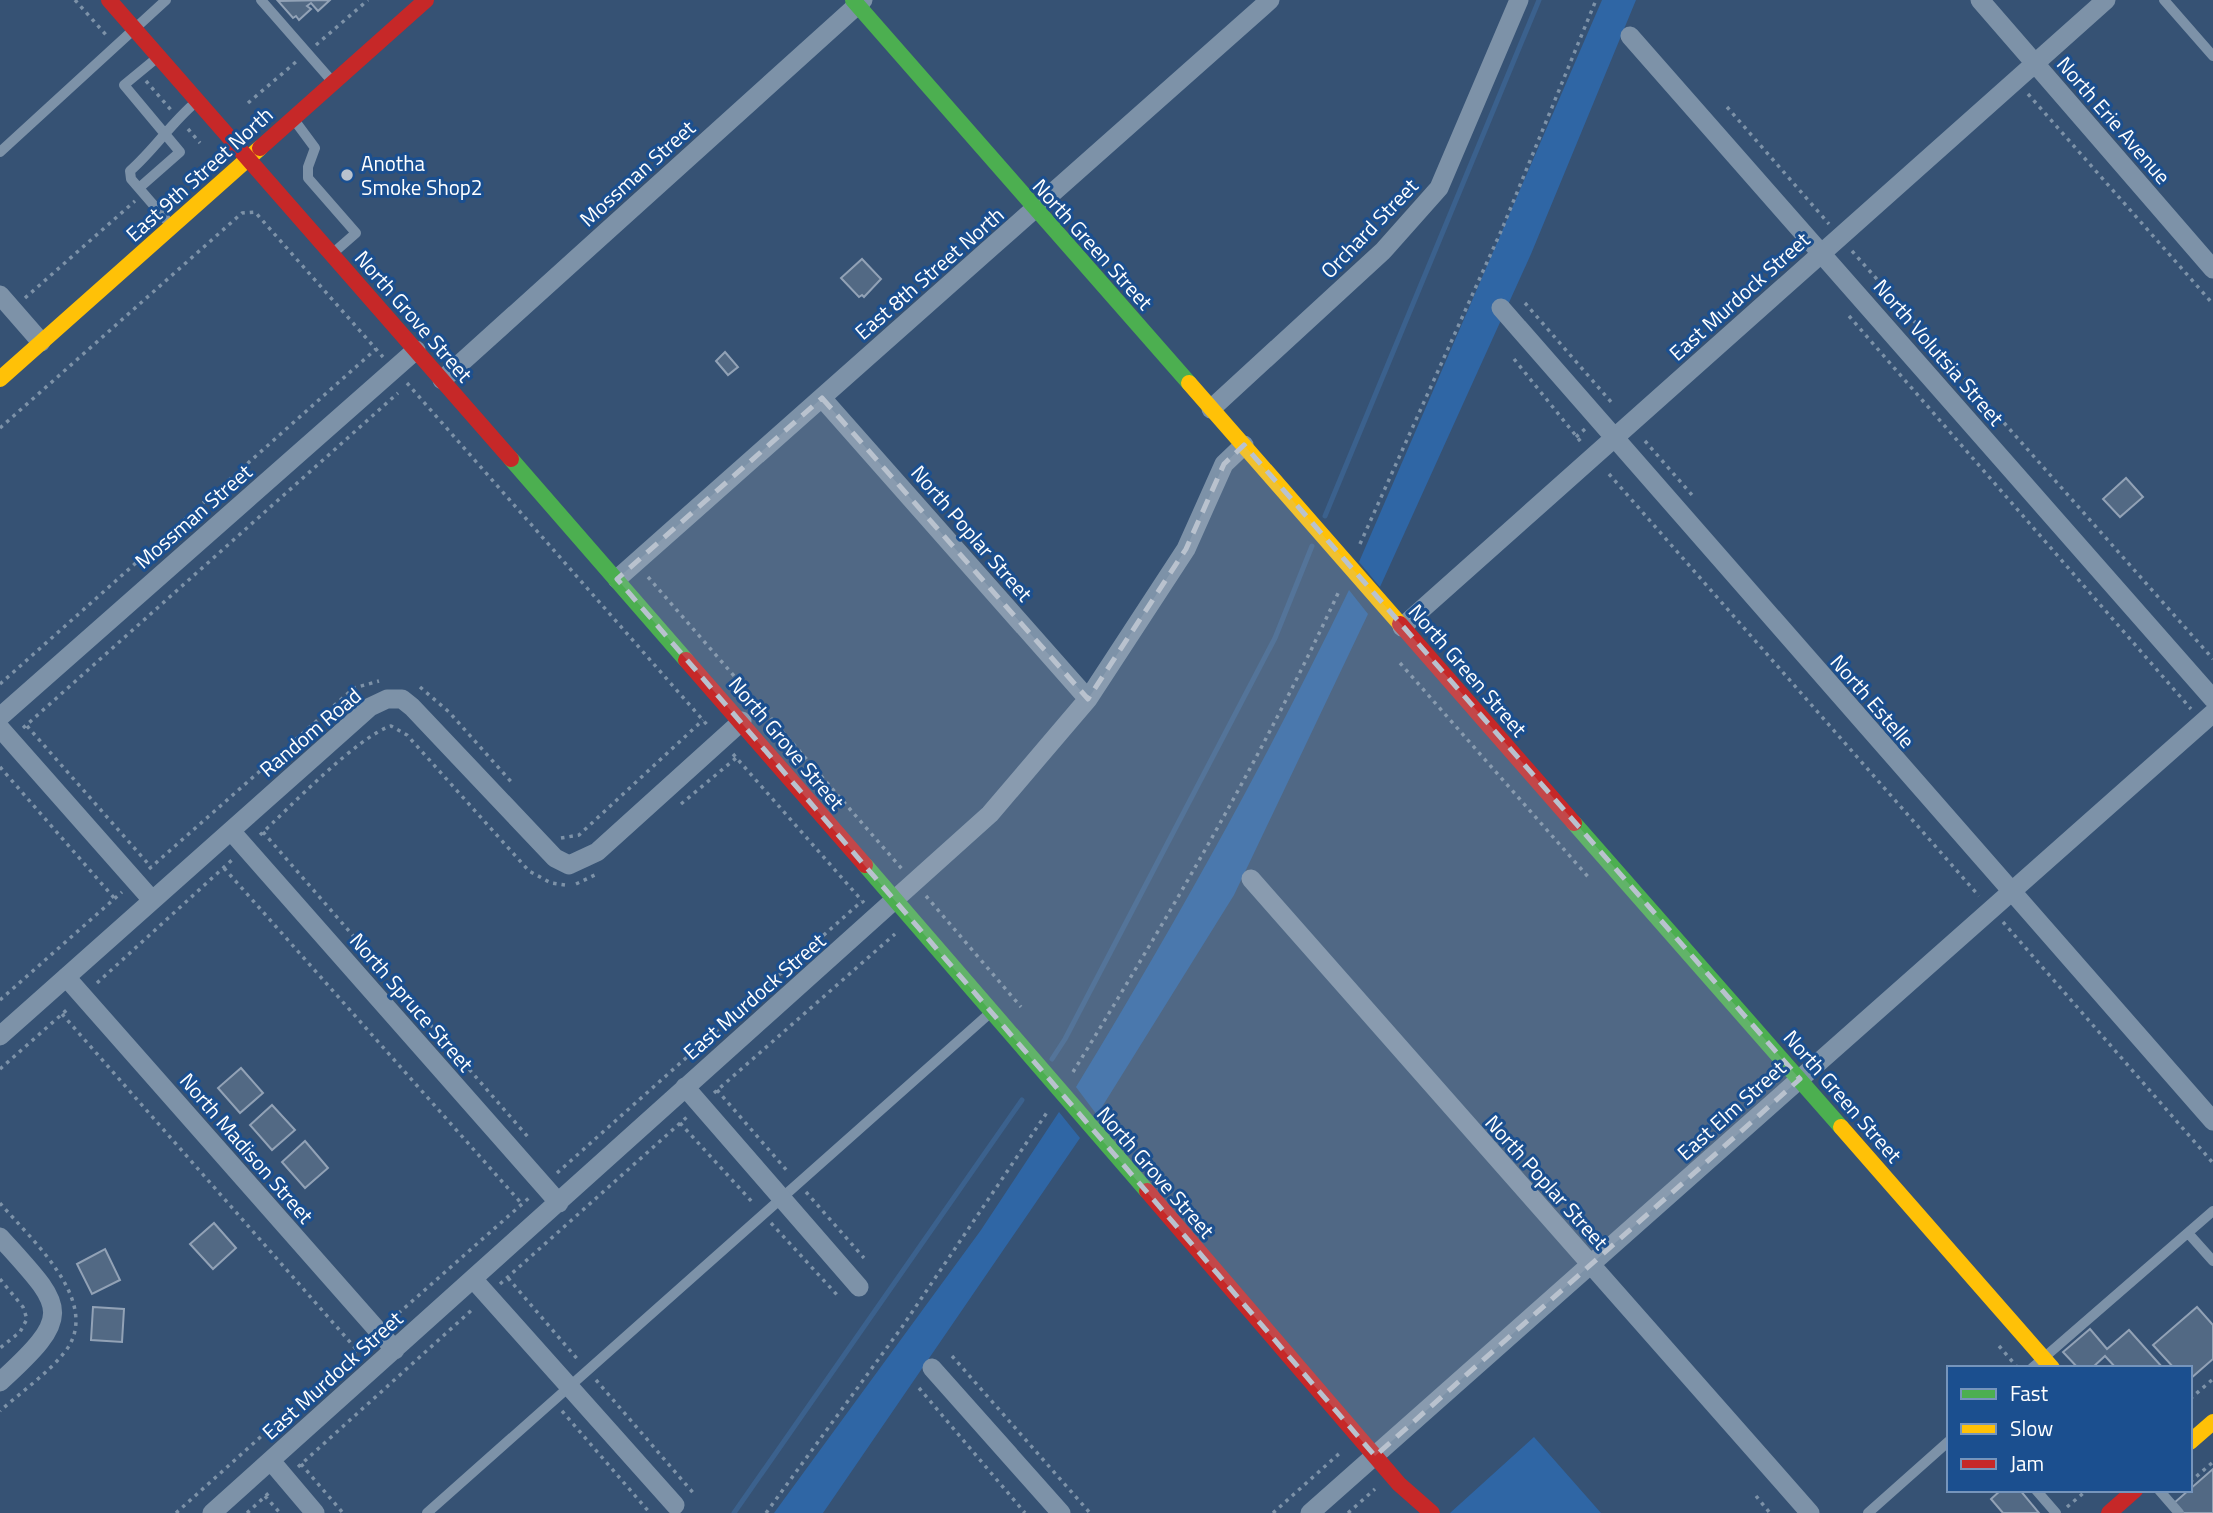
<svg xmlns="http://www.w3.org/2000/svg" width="2213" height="1513" viewBox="0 0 2213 1513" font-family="'Titillium Web',sans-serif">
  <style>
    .green { fill: #2f66a5 }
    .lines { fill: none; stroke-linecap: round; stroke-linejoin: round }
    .stream { stroke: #3b618d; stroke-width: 5 }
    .building { fill: #526984; stroke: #92a2b6; stroke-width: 2 }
    .path { stroke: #7d92a8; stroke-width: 3.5; stroke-dasharray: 3.5 5; stroke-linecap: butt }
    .lane { stroke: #7d92a8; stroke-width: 10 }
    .street { stroke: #7d92a8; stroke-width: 19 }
    .fast { stroke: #4caf50; stroke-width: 16 }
    .slow { stroke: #ffc107; stroke-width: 16 }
    .jam { stroke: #c62828; stroke-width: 16 }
    .marked { fill: #b9c2ce; fill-opacity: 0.2; stroke: #b9c2ce; stroke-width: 5; stroke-dasharray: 14 9; stroke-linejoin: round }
    .poi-dot { fill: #b9c2ce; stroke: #1b4f8f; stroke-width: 2.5 }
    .labels { text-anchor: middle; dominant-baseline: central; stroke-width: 6; stroke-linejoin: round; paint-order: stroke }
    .street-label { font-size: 21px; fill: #fff; stroke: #1b4f8f }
    .poi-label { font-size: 21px; fill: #fff; stroke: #1b4f8f; text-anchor: start }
  </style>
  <rect width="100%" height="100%" fill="#365274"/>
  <!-- green -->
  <path class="green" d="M1602,0H1636L1531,254L1380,587L1359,562Z
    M1349,590L1368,614L1234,895L1097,1115L1076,1087C1175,925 1266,761 1349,590Z
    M1059,1112L1080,1138L823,1513H774L981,1230Z
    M1534,1437L1601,1513H1450Z"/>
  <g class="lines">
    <!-- stream -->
    <path class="stream" d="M1325,516L1539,0
      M1052,1059L1065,1039L1275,638L1312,546
      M734,1513L1022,1100"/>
  </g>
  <!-- building -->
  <path class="building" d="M330,0L318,11L311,3L307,6L311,9L299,20L296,16L293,18L278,1Z
    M862,259L881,279L864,297L862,295L859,297L841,278Z
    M725,352L738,367L728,375L716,361Z
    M2126,478L2143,497L2120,517L2103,499Z
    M241,1068L263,1093L240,1113L218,1088Z
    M272,1105L295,1130L272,1150L250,1125Z
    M305,1141L328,1168L305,1188L282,1162Z
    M214,1223L236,1248L213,1269L190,1244Z
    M105,1249L120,1280L92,1294L77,1264Z
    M93,1307L124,1309L122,1342L91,1340Z
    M2197,1307L2213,1325V1359L2190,1379V1368H2174L2153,1345Z
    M2090,1329L2107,1349L2129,1330L2163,1368H2116L2105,1356L2092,1368H2078L2063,1352Z
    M2213,1469V1513H2183L2174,1503Z
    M2001,1490H2020L2039,1513H2003L1991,1499Z"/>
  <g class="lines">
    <!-- path -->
    <path class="path" d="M75,0L107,36
      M316,45L368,0
      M146,81L171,110
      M2028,94L2213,304
      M248,103L297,61
      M1727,107L1829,224
      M188,129L200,143
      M1852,251L2213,659
      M25,298L135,201
      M1525,303L1612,403
      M1849,316L2191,709
      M1514,359L1581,442
      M407,383L709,727
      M0,428L242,213L255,212L383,357
      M1576,437L1585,429
      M1645,441L1692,495
      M1609,474L1979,896
      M1360,544L1502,229L1596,0
      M648,577L902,869
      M1400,663L1590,879
      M0,684L376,349
      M420,687L449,712L514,785
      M27,726L151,867
      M23,728L398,393
      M733,754L864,903
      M0,767L115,899
      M681,804L736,758
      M263,832L528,1137
      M260,835C288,809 358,736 391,726L407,735L529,871L551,883L565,885
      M561,838L579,835L703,720
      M224,868L522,1204
      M149,869L354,688L379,681
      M576,884L597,874
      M926,896L1021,1007
      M2003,922L2213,1163
      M97,983L233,859
      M0,1000L122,892
      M62,1014L357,1350
      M0,1069L70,1007
      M1073,1072C1169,916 1263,756 1340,589
      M717,1090L789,1173
      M714,1093L895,934
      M680,1123L754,1204
      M557,1173L862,901
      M806,1192L864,1258
      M0,1203C30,1239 105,1303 64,1353C47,1374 21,1392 0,1411
      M771,1223L839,1297
      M508,1278L579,1361
      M0,1279L23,1307L27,1319L20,1332L0,1348
      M500,1284L687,1117
      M392,1319L530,1197
      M1999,1346L2018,1368
      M952,1356L1090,1513
      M596,1380L695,1495
      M919,1388L1025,1513
      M2190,1399L2213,1379
      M562,1411L650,1513
      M301,1464L343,1513
      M298,1467L474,1308
      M2190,1482L2213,1462
      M265,1496L280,1513
      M1756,1496L1770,1513
      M2067,1507L2087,1490
      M176,1513L365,1343
      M247,1513L271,1491
      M766,1513L902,1327L1048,1111
      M1273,1513L1342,1451
      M1348,1513L1375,1489"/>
    <!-- lane -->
    <path class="lane" d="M261,0L331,80
      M2164,0L2213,56
      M295,121L315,148L308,167V178L356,233L332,254
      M0,152L166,0
      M139,188L180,152L124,85L158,57
      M169,223L131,179L130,171C155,149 171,123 196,102
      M2188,1233L2213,1261
      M2032,1368L2213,1211
      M2036,1490L2056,1513
      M2159,1490L2179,1513
      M427,1513L990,1013
      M1868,1513L1949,1441"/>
    <!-- street -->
    <path class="street" d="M1980,0L2213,269
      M1630,36L2213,699
      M0,295L41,342
      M1501,308L2213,1121
      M442,380L863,0
      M822,398L1088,699
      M1211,409L1383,251L1439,188L1519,0
      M617,579L1270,0
      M1402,627L2106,0
      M0,717L416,350
      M0,728L152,900
      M231,831L559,1203
      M1251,879L1810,1513
      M66,977L395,1350
      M0,1036L370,707L387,699H402L412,707L555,858L569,865L597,852L742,721
      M685,1087L859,1287
      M0,1237C64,1308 76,1313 0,1382
      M474,1280L675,1505
      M932,1368L1061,1513
      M271,1461L315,1513
      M212,1513L990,814L1088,699L1186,549L1224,464L1244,445
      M1310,1513L2213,713"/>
    <!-- fast -->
    <path class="fast" d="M853,0L1189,383
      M511,459L686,660
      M1574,823L1841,1127
      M865,865L1147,1191"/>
    <!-- slow -->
    <path class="slow" d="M0,379L260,148
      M1189,383L1400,624
      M1841,1127L2052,1368
      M2190,1442L2213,1422"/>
    <!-- jam -->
    <path class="jam" d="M109,0L511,459
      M260,148L426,0
      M1400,624L1574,823
      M686,660L865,865
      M1147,1191L1399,1484L1432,1513
      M2109,1513L2135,1490"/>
  </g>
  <!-- marked area -->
  <path class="marked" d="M822,398L1088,699L1186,549L1224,464L1244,445L1800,1079L1375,1456L617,579Z"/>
  <!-- markers -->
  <circle class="poi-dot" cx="347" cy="175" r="7"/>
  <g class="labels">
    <!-- street labels -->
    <g class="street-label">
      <text transform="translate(2114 120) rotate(49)">North Erie Avenue</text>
      <text transform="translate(637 173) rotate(-42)">Mossman Street</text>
      <text transform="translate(199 174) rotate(-42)">East 9th Street North</text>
      <text transform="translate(1369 228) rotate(-46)">Orchard Street</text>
      <text transform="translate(1093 244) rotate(48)">North Green Street</text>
      <text transform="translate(929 273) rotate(-41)">East 8th Street North</text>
      <text transform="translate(1739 296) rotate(-42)">East Murdock Street</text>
      <text transform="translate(414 316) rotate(49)">North Grove Street</text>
      <text transform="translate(1939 352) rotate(49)">North Volutsia Street</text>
      <text transform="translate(193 516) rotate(-41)">Mossman Street</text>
      <text transform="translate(972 533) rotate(49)">North Poplar Street</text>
      <text transform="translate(1468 670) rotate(49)">North Green Street</text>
      <text transform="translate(1873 701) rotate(49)">North Estelle</text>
      <text transform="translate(310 732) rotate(-40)">Random Road</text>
      <text transform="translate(787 743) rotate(50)">North Grove Street</text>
      <text transform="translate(754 996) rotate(-41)">East Murdock Street</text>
      <text transform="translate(412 1002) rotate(49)">North Spruce Street</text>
      <text transform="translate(1843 1096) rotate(49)">North Green Street</text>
      <text transform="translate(1731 1110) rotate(-42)">East Elm Street</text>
      <text transform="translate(247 1148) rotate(49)">North Madison Street</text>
      <text transform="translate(1156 1172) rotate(49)">North Grove Street</text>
      <text transform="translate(1547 1182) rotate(48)">North Poplar Street</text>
      <text transform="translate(332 1375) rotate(-42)">East Murdock Street</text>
    </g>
    <!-- poi labels -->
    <g class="poi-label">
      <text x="361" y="163">Anotha<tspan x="361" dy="24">Smoke Shop2</tspan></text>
    </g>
  </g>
  <!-- legend -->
  <rect x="1947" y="1366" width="245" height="126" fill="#1b4f8f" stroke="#7695bc" stroke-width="2"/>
  <rect x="1961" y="1389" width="35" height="10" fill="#4caf50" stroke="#7695bc" stroke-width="2"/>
  <text x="2010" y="1401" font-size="21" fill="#ffffff">Fast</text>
  <rect x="1961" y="1424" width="35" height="10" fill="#ffc107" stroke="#7695bc" stroke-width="2"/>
  <text x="2010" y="1436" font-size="21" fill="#ffffff">Slow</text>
  <rect x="1961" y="1459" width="35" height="10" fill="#c62828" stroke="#7695bc" stroke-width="2"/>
  <text x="2010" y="1471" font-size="21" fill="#ffffff">Jam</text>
</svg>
